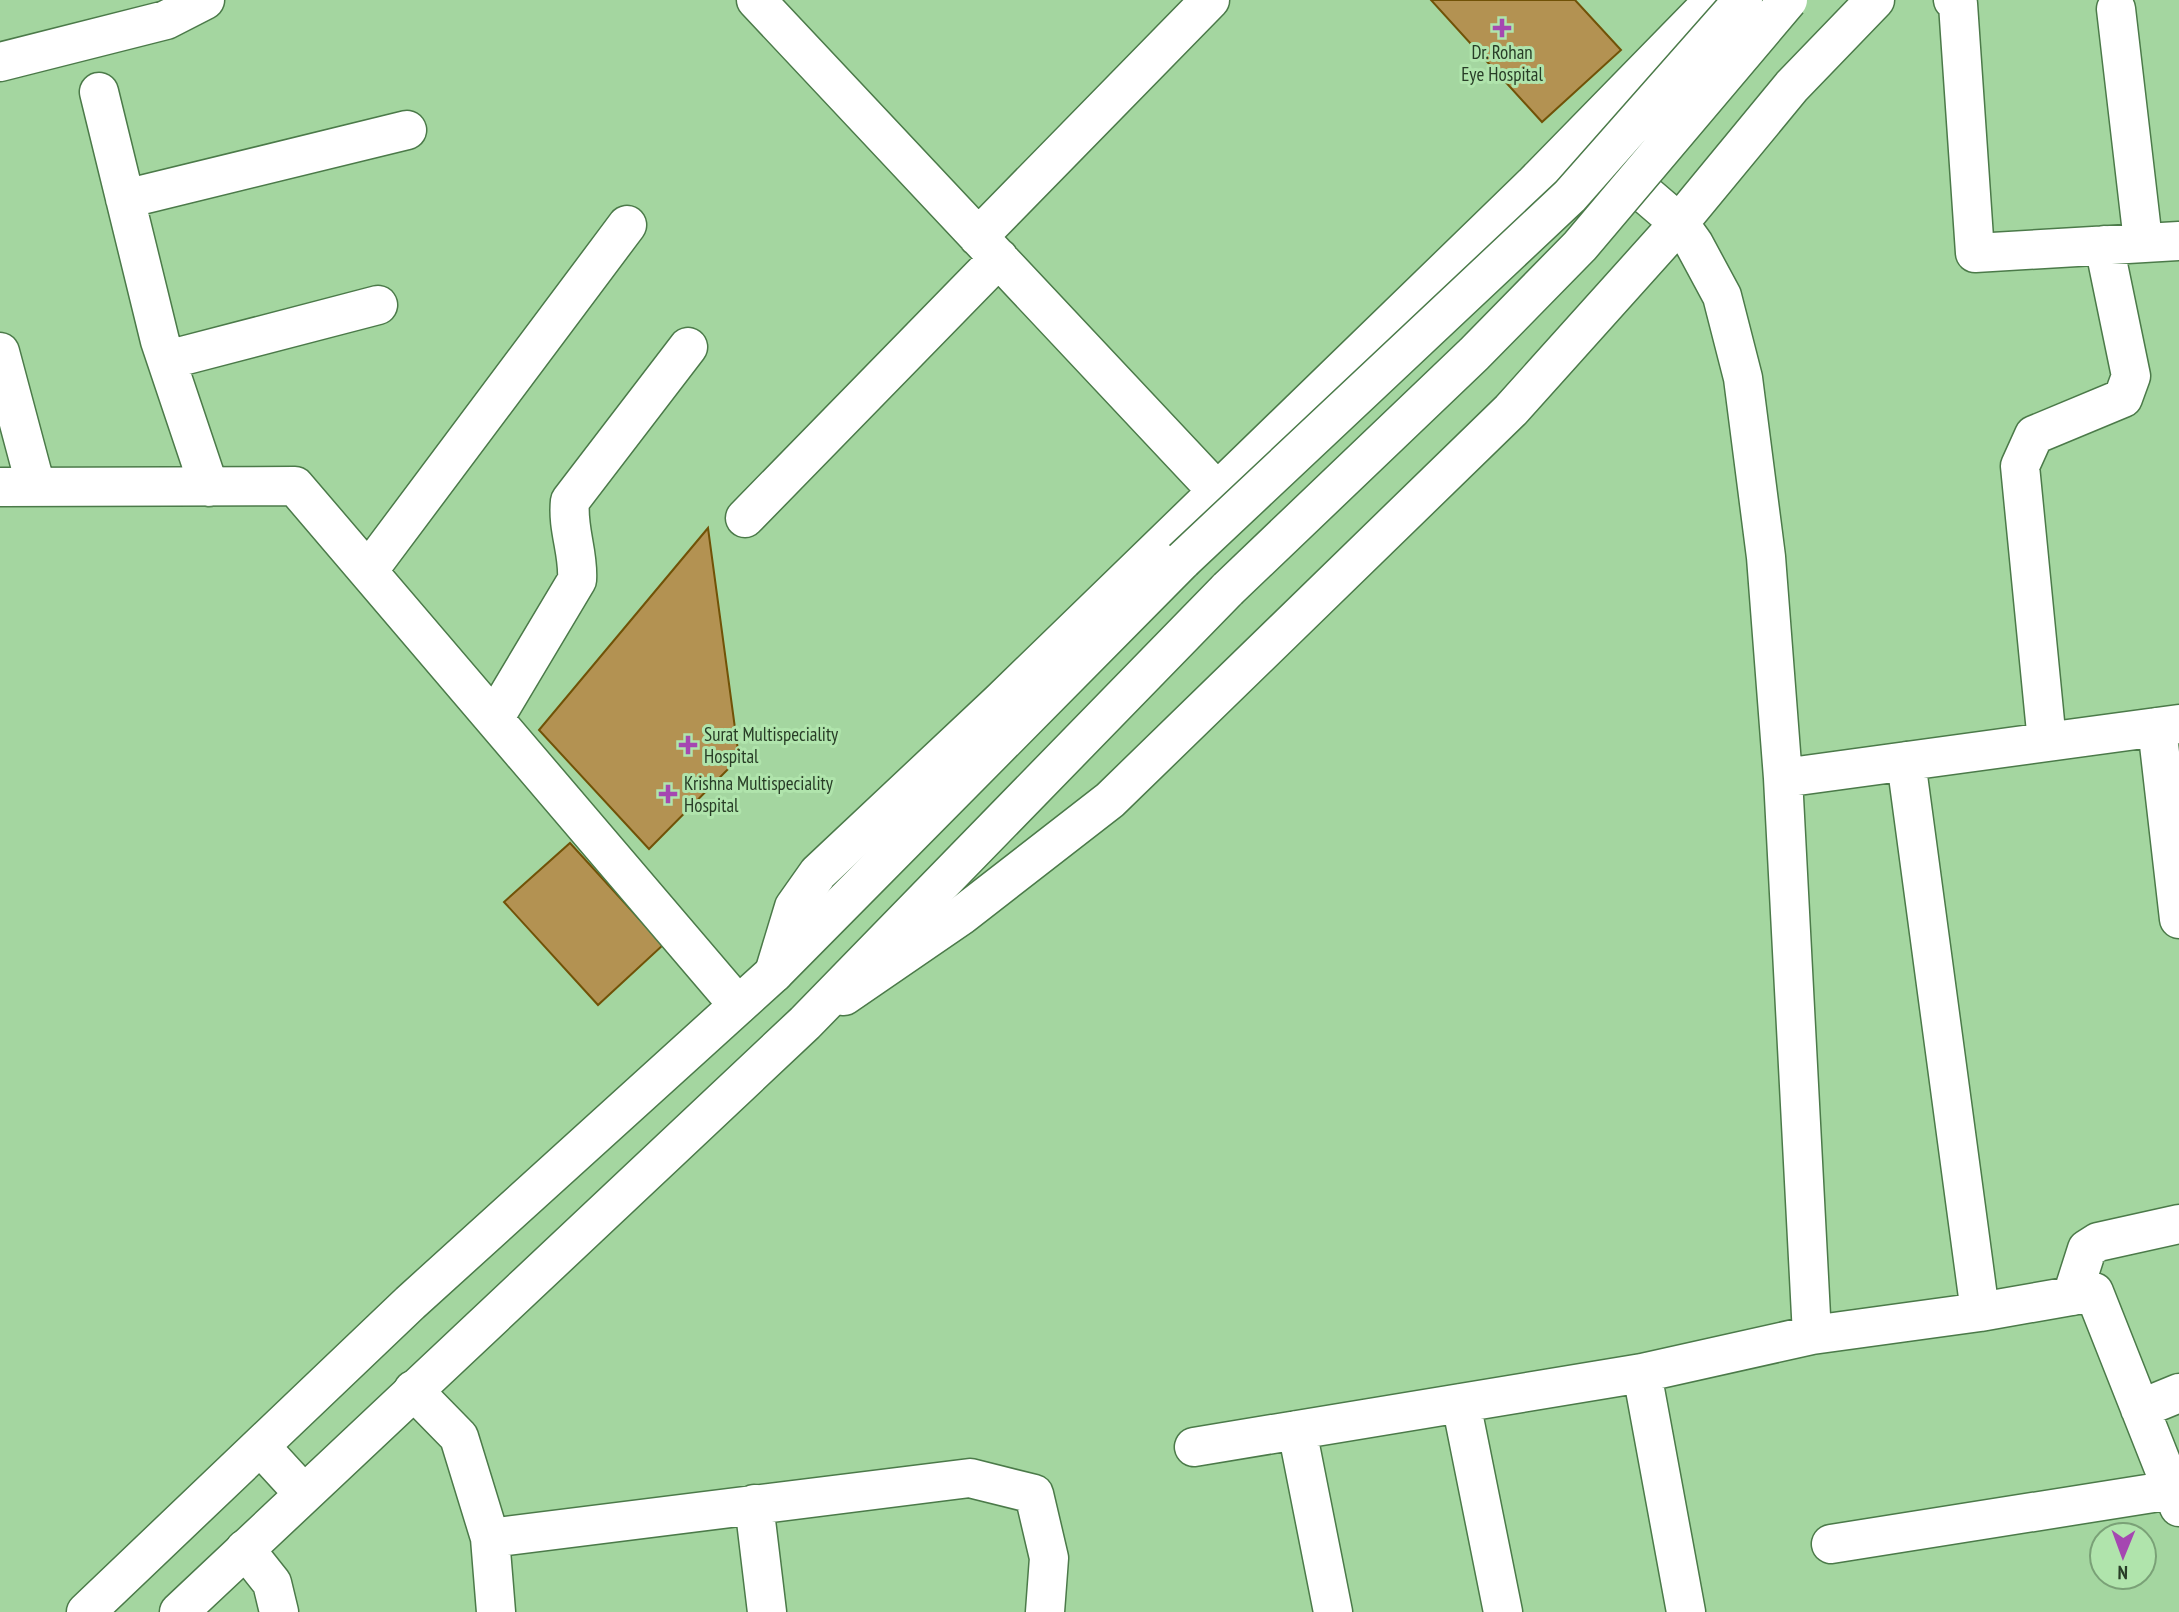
<svg xmlns="http://www.w3.org/2000/svg" width="2179" height="1612" viewBox="0 0 2179 1612" font-family="'PT Sans Narrow',sans-serif">
  <style>
    .building { fill: #b39252; stroke: #715207; stroke-width: 2 }
    .lines { fill: none; stroke-linecap: round; stroke-linejoin: round }
    .street-casing { stroke: #4b7a49; stroke-width: 41 }
    .secondary-casing { stroke: #4b7a49; stroke-width: 41 }
    .street { stroke: #fff; stroke-width: 38 }
    .secondary { stroke: #fff; stroke-width: 38 }
    .secondary-bridge-casing { stroke: #4b7a49; stroke-width: 41; stroke-linecap: butt }
    .secondary-bridge { stroke: #fff; stroke-width: 38 }
    .poi-dot { fill: #a547b1; stroke: #b0e4ac; stroke-width: 2.5 }
    .labels { text-anchor: middle; dominant-baseline: central; stroke-width: 6; stroke-linejoin: round; paint-order: stroke }
    .poi-label { font-size: 19px; fill: #283d27; stroke: #b0e4ac; text-anchor: start }
  </style>
  <rect width="100%" height="100%" fill="#a4d6a0"/>
  <!-- building -->
  <path class="building" d="M1431,0H1575L1621,50L1542,122Z
    M708,528L739,758L649,849L539,730Z
    M570,843L663,945L598,1005L504,902Z"/>
  <g class="lines">
    <!-- street casing -->
    <g class="street-casing">
      <path id="street" d="M756,0L1218,492
        M1953,0L1958,4L1975,253L2179,241
        M2116,9L2143,241
        M0,62L166,20L205,0
        M99,92L160,341L209,487
        M1608,162L1679,223L1694,244L1722,296L1743,378L1766,557L1783,778L1812,1335
        M125,199L407,130
        M978,237L1210,0
        M0,352L36,487
        M167,360L378,305
        M0,487L295,486L738,1005
        M745,518L999,258
        M368,571L627,225
        M494,719L577,580C579,553 567,529 570,501L688,347
        M2157,727L2179,919
        M2047,742L2020,466L2034,435L2123,398L2131,376L2104,245
        M1906,761L1980,1312
        M1783,778L2179,724
        M774,973L794,907L818,873L1000,702L1533,185L1714,0
        M844,996L962,915L1110,800L1511,410L1679,223L1792,86L1875,0
        M2072,1296L2087,1249L2098,1242L2179,1224
        M1642,1373L1686,1612
        M413,1390L459,1437L490,1538L496,1612
        M1461,1403L1503,1612
        M2140,1409L2179,1393
        M1297,1430L1333,1612
        M1194,1447L1642,1373L1812,1335L1980,1312L2094,1292L2179,1507
        M754,1504L767,1612
        M490,1538L970,1478L1034,1494L1049,1558L1045,1612
        M1831,1544L2172,1490
        M245,1549L272,1583L279,1612"/>
    </g>
    <!-- secondary casing -->
    <g class="secondary-casing">
      <path id="secondary" d="M260,1446L304,1494
        M86,1612L410,1303L774,973L1183,560
        M179,1612L805,1023L1228,589"/>
    </g>
    <!-- street -->
    <use href="#street" class="street"/>
    <!-- secondary -->
    <use href="#secondary" class="secondary"/>
    <!-- secondary-bridge casing -->
    <g class="secondary-bridge-casing">
      <path id="secondary-bridge" d="M1183,560L1570,196L1743,0
        M1228,589L1474,354L1580,246L1788,0"/>
    </g>
    <!-- secondary-bridge -->
    <use href="#secondary-bridge" class="secondary-bridge"/>
  </g>
  <!-- markers -->
  <g class="poi-dot">
    <path d="M1498.5 17.5h7v7h7v7h-7v7h-7v-7h-7v-7h7z"/>
    <path d="M684.5 734.5h7v7h7v7h-7v7h-7v-7h-7v-7h7z"/>
    <path d="M664.5 783.5h7v7h7v7h-7v7h-7v-7h-7v-7h7z"/>
  </g>
  <g class="labels">
    <!-- poi labels -->
    <g class="poi-label">
      <text x="1502" y="52" text-anchor="middle">Dr. Rohan<tspan x="1502" dy="22">Eye Hospital</tspan></text>
      <text x="704" y="734">Surat Multispeciality<tspan x="704" dy="22">Hospital</tspan></text>
      <text x="684" y="783">Krishna Multispeciality<tspan x="684" dy="22">Hospital</tspan></text>
    </g>
  </g>
  <!-- north arrow -->
  <g transform="translate(2123 1556) rotate(181)"><circle r="33" fill="#b0e4ac" stroke="#7aa177" stroke-width="2"/>
  <path d="M0-5L12 26L0 18L-12 26Z" fill="#a547b1"/>
  <text y="-10" font-size="19" font-weight="bold" text-anchor="middle" fill="#283d27">N</text>
  </g>
</svg>
